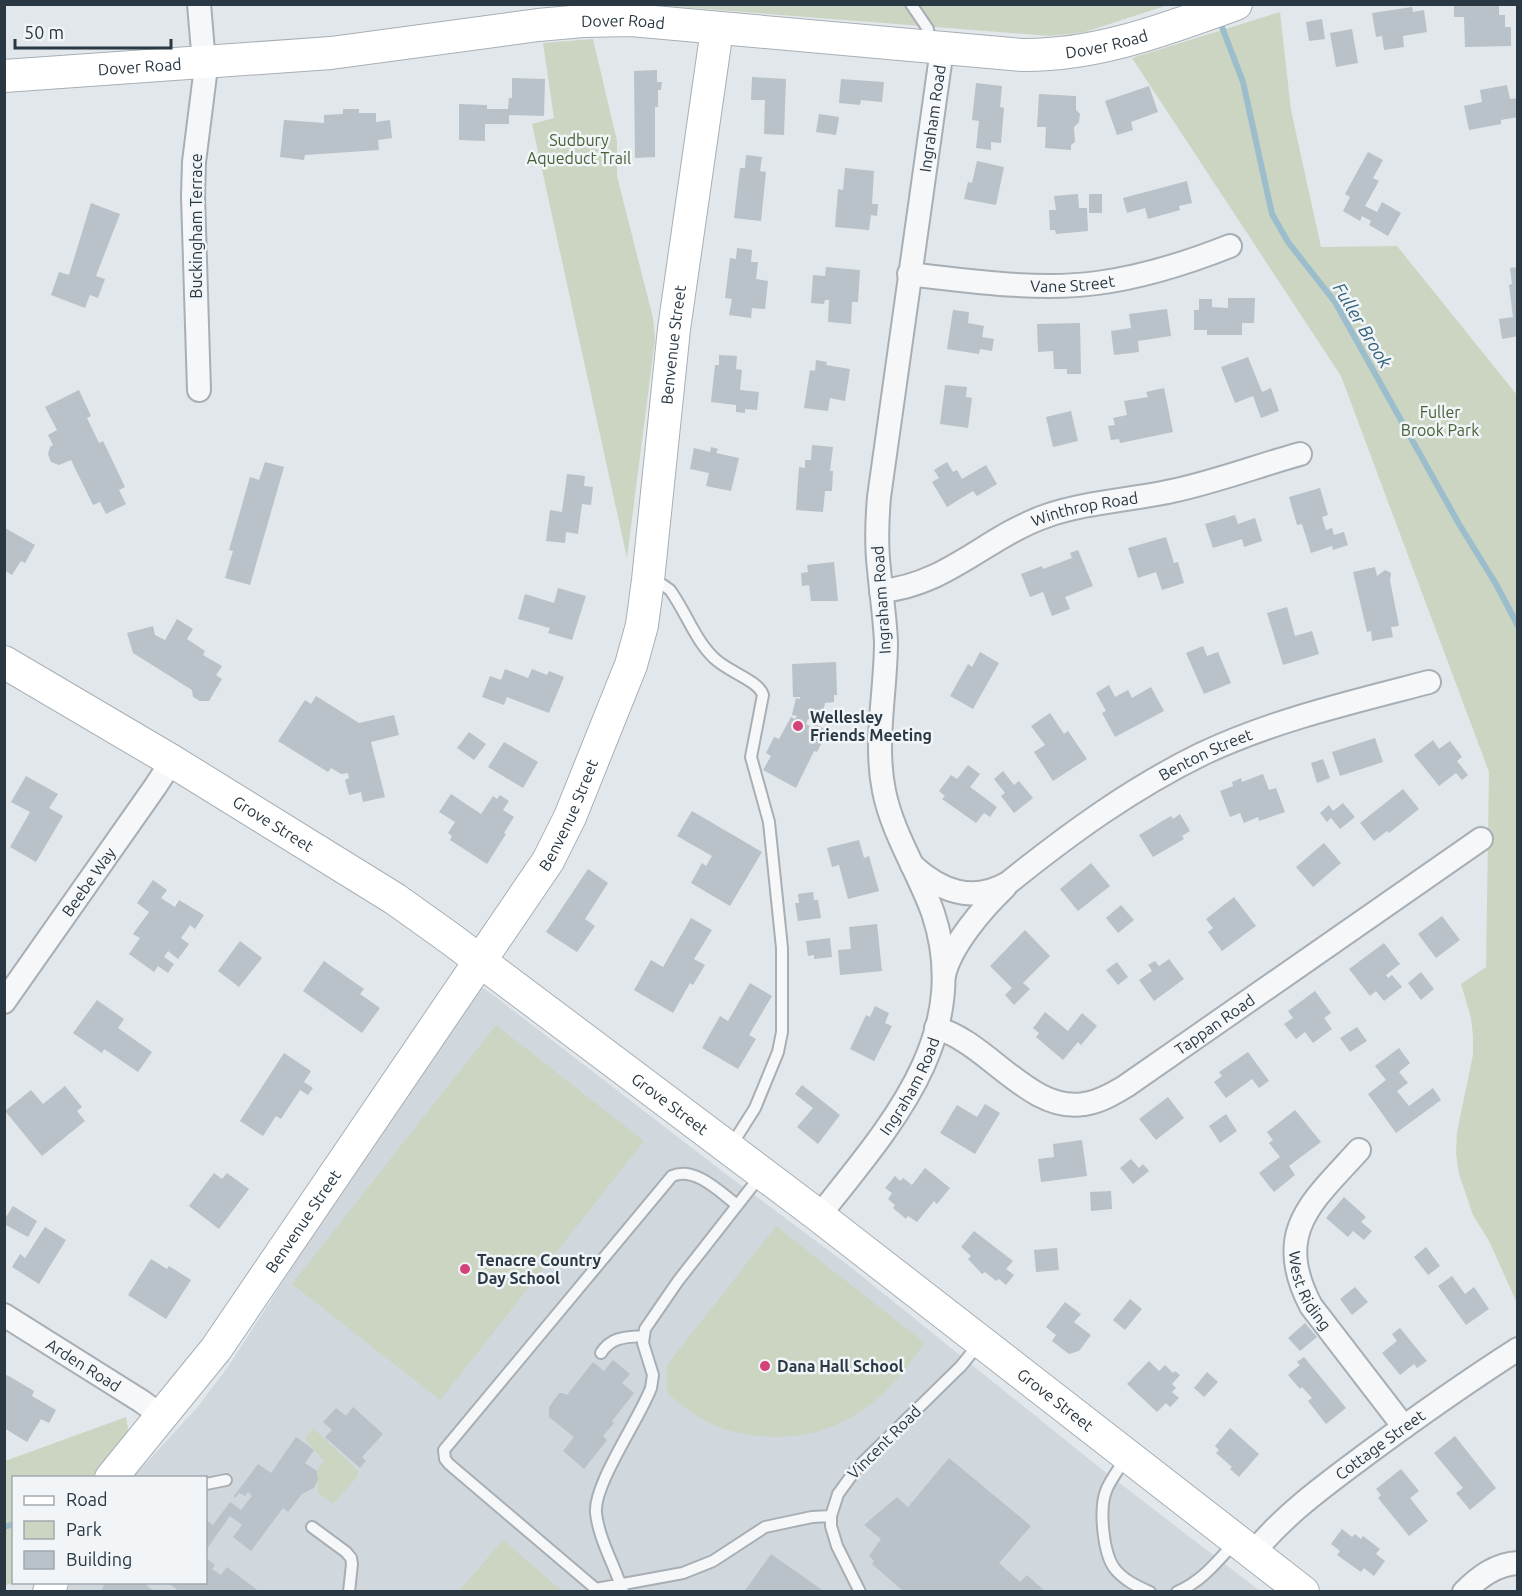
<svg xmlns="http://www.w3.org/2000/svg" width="1522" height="1596" viewBox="0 0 1522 1596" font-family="Ubuntu,sans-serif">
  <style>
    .built { fill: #d0d7dd }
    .green { fill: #cbd5c2 }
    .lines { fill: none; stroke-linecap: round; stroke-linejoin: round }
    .stream { stroke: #9bbdcc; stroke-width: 6 }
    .building { fill: #b8c2c8 }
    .lane-casing { stroke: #a7afb5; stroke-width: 14 }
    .street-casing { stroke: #a7afb5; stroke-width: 26 }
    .secondary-casing { stroke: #a7afb5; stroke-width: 34 }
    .lane { stroke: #f5f7f9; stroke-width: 10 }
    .street { stroke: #f5f7f9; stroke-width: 22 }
    .secondary { stroke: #fff; stroke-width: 32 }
    .poi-dot { fill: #d44378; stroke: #f1f5f8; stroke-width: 2 }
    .labels { text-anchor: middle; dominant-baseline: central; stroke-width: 5; stroke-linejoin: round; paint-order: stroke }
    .street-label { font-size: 16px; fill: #293843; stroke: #f1f5f8 }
    .park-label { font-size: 16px; fill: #476036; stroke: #f1f5f8 }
    .poi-label { font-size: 16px; font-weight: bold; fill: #293843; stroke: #f1f5f8; text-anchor: start }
    .water-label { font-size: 18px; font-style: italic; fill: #316179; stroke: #f1f5f8 }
  </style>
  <rect width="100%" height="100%" fill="#e2e7eb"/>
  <!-- built -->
  <path class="built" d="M481,987L488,991L722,1171L848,1265L1100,1468L1260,1591L67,1592L70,1583L206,1582V1478L133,1477L196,1409L228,1367L468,994L474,989Z"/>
  <!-- green -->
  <path class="green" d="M654,5H1168L1085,32L1050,36Z
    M1280,12L1291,110L1321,247L1397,246L1517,395V1303L1489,1241L1473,1215L1459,1174L1456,1153L1457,1132L1473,1055V1036L1471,1018L1461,984L1486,967L1489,772L1341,376L1132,58Z
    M593,39L617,141V176L653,318L655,339L627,558L532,124L554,118L543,43Z
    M496,1025L644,1141L440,1400L292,1284Z
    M776,1226L925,1343C910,1361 896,1384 877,1399C862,1411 844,1423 825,1429C793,1441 743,1439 712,1424C695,1416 681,1405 667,1393V1365Z
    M126,1417L128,1428L127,1435L96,1477L14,1478V1582L15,1583L5,1585V1461Z
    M313,1428L358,1471L357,1477L333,1504L318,1493V1469L324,1461L305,1439Z
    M503,1540L562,1591H459Z"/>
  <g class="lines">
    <!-- stream -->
    <path class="stream" d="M1222,27L1243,82L1272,214L1288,242L1335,302L1459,524L1496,584L1518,626
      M4,1527L14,1524"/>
  </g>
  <!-- building -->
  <path class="building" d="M1454,4H1499V15H1505V27H1511V46L1465,47L1464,17H1454Z
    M1412,7L1413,12L1424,10L1427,32L1403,36L1404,47L1384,50L1382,36L1376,37L1372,13Z
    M1322,19L1325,39L1309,41L1306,22Z
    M1352,29L1358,63L1336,67L1330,33Z
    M657,70V82H662L661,90H658V107H655V157L635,158L634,71Z
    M752,77L786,79L784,135L764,134L765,100H751Z
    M512,78L545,79L544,116L509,115V124H485V141L459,140V104L487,105V109H508L509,98H512Z
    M841,79L884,82L882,102L861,100L860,105L839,103Z
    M976,83L1002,86L1000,107L1004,108L1001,143L991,142V150L976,148L979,121L972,120Z
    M1507,85L1510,99L1518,98V117L1501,120V124L1469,130L1464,106L1482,102L1480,90Z
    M1149,86L1158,112L1131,122L1133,130L1117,135L1105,101Z
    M1039,94L1076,96V110L1080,114L1079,122L1074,127L1075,142L1071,145V150L1045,148L1046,127H1037Z
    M343,109H359V113H376V122L390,120L392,138L378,140L379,150L305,155L304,160L280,157L284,120L324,123V115L343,114Z
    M819,114L839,117L836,135L816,132Z
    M1368,152L1383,160L1373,178L1379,181L1365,206L1377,212L1382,202L1401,213L1388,236L1369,225L1371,221L1362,216L1360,221L1343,211L1350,197L1345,194Z
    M746,155L762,157L760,171L766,172L761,221L734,218L740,168H745Z
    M977,161L1004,167L996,205L964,199L968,182L972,183Z
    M845,168L874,171L872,204H878L877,216L871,215L869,230L835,227L838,189L843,190Z
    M1187,181L1192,203L1179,206L1180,210L1148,219L1145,208L1127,213L1123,198Z
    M1078,194L1079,208H1087L1088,231L1056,234L1055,230H1050L1049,210H1056L1054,196Z
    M1089,194H1102V213H1089Z
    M91,203L120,214L96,276L105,279L98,298L90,295L85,308L51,295L59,272L69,275Z
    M737,248L752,250L751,262H758L756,279L768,281L765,309L752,308L751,318L729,315L732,299L725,298L730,258L736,259Z
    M826,267L860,270L858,302H852L851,324L828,322L829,300H825L824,304L811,303L813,275L825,276Z
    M1518,267V336L1502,339L1499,319L1513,317L1509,285L1512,284L1510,268Z
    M1228,298H1255L1254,323H1242V335H1207V330H1194V310H1199V299H1212V307L1228,308Z
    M1167,309L1171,336L1138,341L1139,352L1114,355L1111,331L1131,328L1129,314Z
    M953,310L969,312L968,323L984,326L982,337L994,339L992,351L980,349L979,354L947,349Z
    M1080,323L1081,374H1067V369H1054L1053,351L1038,352L1037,324Z
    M719,355L737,356L736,369L742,370L740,390L759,392L757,410L745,409V413L736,412V405L711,402L715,365H719Z
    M1248,357L1262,392L1271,388L1279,411L1261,418L1253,396L1235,403L1221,367Z
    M816,360L827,362L826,365L850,369L845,401L830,398L828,411L804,408L810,370L815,371Z
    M945,385L967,387L966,397L972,398L968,428L940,424Z
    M1164,388L1173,432L1120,443L1119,439L1111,440L1108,426L1115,425L1113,418L1127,415L1124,401L1148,397L1146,392Z
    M79,390L91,416L87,418L99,443L103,441L125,487L119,490L126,504L106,514L100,502L93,505L71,460L59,465L51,462L48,454L50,447L53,445L48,435L57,430L45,407Z
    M1071,411L1078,441L1053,447L1046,417Z
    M812,445L833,447L830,471H833L832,491H825L823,512L796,510L799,467L805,468V460H811Z
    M711,447L718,449L716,453L739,458L731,491L706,486L709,473L690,469L694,448L710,452Z
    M265,462L284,467L250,585L225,578L233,551L229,550L250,477L259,480Z
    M947,462L953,472L957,470L962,479L986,465L997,484L977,496L973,491L947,507L932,482L939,478L934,470Z
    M567,474L585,476L584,486L593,487L591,505L582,504L578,534L566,532L565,543L546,541L550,510L562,512Z
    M1320,488L1328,515L1322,517L1326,530L1332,528L1334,535L1344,532L1348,545L1333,550L1332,546L1311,553L1302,524L1297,525L1289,497Z
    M1235,515L1238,524L1255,518L1262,541L1244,547L1242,539L1213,548L1205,524Z
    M5,528L35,545L25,563L21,561L12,575L5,571Z
    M1166,537L1174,563L1178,562L1184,583L1162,590L1156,572L1138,578L1128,548Z
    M1078,550L1093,586L1065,597L1070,609L1052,616L1043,592L1030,597L1021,574L1042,566L1043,569L1072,558L1070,553Z
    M834,562L838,601H811L809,585L802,586L801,573L808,572L807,565Z
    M1375,567L1377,576L1385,570L1391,573L1390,580L1399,626L1391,627L1393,637L1372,641L1371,631L1367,632L1353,572Z
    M558,588L586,596L572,640L548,633L550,628L518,619L525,594L554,603Z
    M1287,607L1295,636L1312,631L1319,654L1283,665L1267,613Z
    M177,619L193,629L187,639L205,651L203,655L222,666L216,675L222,679L209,701H200L193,697L192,690L133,653L127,633L153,626L155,635L165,640Z
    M1203,646L1207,656L1218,652L1231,683L1204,694L1186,653Z
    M980,652L999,663L973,709L950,696L968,664L972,667Z
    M836,662L837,695H834V702L825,703L821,721L808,719L806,724L813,728L815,724L828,731L817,752L814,751L796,788L763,770L771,756L766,753L774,737L779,739L791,717L795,719L797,716L792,715L796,698L800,699V697H793L792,664Z
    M505,669L528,678L532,669L547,675L549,671L564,677L549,713L507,697L504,705L482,697L490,676L501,680Z
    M1109,685L1115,697L1128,690L1132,698L1151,687L1164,711L1115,737L1102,713L1106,711L1096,693Z
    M316,696L359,723L394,715L399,735L371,742L385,797L363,802L361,792L349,795L345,780L349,778L348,773L341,774L331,768L328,772L278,741L305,700L311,704Z
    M1050,713L1064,734L1068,731L1087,759L1053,781L1034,752L1045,745L1031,726Z
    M469,732L486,744L474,760L457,748Z
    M1375,738L1383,762L1340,776L1332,752Z
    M1433,740L1439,749L1450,741L1462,757L1457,761L1468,775L1462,780L1456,773L1439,786L1414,755Z
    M504,742L538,762L523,788L488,767Z
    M1323,759L1330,778L1317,783L1311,763Z
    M968,765L980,774L970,787L997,807L990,817L984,813L976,823L942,799L945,796L939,791L951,775L957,779Z
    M1003,771L1014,785L1019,781L1033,798L1014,813L1001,796L1005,793L994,779Z
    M1263,774L1269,790L1276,788L1285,812L1259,821L1258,817L1244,823L1240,813L1230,817L1220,791L1233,786L1232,782L1241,778L1242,782Z
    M26,776L58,794L49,808L63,816L36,862L10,847L30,812L11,802Z
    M1403,789L1419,809L1389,833L1387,831L1374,841L1360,823Z
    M451,794L481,814L493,796L497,799L500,795L509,801L503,810L514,817L504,833L506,834L487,864L450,840L452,836L448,833L455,822L439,812Z
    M1343,803L1355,817L1340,829L1331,818L1327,822L1320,813L1329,805L1333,811Z
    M692,811L762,852L730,906L691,883L702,863L706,866L712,856L677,836Z
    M1180,814L1190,831L1182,836L1184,839L1153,857L1139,835L1171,816L1173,819Z
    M859,840L864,858L869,856L879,891L848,899L839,865L832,867L827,848Z
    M1324,843L1341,863L1313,887L1296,867Z
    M1091,863L1110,886L1078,911L1060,889Z
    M588,869L608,883L585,919L595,926L577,952L546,932Z
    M153,880L167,890L161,898L175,907L179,900L204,915L195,929L190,925L181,938L189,944L178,959L168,951L164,957L174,964L168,973L158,966L154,972L129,954L140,938L133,934L149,912L137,903Z
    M813,892L814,900H818L821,918L798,921L795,903H799L798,894Z
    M1234,897L1256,926L1222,951L1208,932L1213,928L1206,919Z
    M1121,905L1134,920L1118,933L1106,918Z
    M1442,916L1460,940L1436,958L1418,934Z
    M691,918L712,930L694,959L705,965L693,985L690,983L673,1013L634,990L651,960L663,967Z
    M877,924L882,971L840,975L838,950L851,949L849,927Z
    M1025,930L1050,956L1023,983L1030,989L1014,1005L1005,995L1012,988L990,966Z
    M830,938L832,957L814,959V955L808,956L806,941Z
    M240,941L262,958L239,987L218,971Z
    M1384,943L1400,964L1386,975L1388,978L1392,975L1402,987L1384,1001L1376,991L1370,996L1349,969Z
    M1169,959L1184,979L1154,1001L1139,980L1152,971L1148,965L1155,961L1159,966Z
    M324,961L364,989L360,994L380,1008L362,1033L303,991Z
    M1117,962L1128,977L1118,985L1106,970Z
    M1421,972L1434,989L1421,1000L1408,983Z
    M750,983L772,996L749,1035L756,1039L738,1069L702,1048L720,1016L728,1021Z
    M1315,991L1331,1013L1324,1018L1332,1029L1313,1043L1305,1032L1296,1039L1284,1024L1293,1018L1288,1011Z
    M97,1000L124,1019L118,1028L152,1052L138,1072L104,1049L102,1053L73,1033Z
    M875,1006L889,1013L885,1023L892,1026L874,1061L850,1049L866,1015L870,1017Z
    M1045,1012L1068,1031L1082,1013L1097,1026L1081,1045L1078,1042L1063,1060L1036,1037L1039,1033L1033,1028Z
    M1357,1027L1367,1041L1350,1052L1340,1038Z
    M1399,1048L1410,1063L1399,1072L1408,1083L1397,1091L1409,1106L1433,1088L1441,1100L1396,1133L1368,1094L1386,1080L1375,1066Z
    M1248,1052L1269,1081L1259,1088L1252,1079L1226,1098L1214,1082L1222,1076L1219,1072Z
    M284,1053L311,1071L304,1082L313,1088L308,1095L300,1090L281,1119L276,1116L263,1136L240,1121Z
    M802,1085L840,1115L818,1144L797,1127L813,1108L795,1094Z
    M65,1086L82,1107L77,1111L85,1121L42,1156L5,1111L31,1090L43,1104Z
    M1168,1097L1184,1118L1156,1140L1139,1119Z
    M985,1104L1000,1113L975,1154L940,1133L957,1105L977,1117Z
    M1295,1110L1321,1142L1289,1166L1295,1175L1274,1192L1259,1173L1280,1157L1269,1143L1273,1140L1267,1132Z
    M1226,1114L1237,1131L1220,1143L1209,1126Z
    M1082,1140L1087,1176L1041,1182L1038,1159L1054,1157L1053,1144Z
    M1131,1159L1139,1168L1143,1164L1149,1171L1133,1184L1120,1168Z
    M925,1168L950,1188L937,1204L934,1201L917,1222L908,1216L906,1219L893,1208L895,1205L888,1199L892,1193L885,1188L895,1176L900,1181L903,1178L912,1185Z
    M214,1173L222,1179L227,1173L249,1189L219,1229L189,1206Z
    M1111,1191L1112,1209L1091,1211L1090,1192Z
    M1344,1197L1366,1217L1361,1222L1372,1231L1364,1240L1353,1231L1348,1237L1326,1218Z
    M13,1206L37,1221L28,1237L4,1224V1220Z
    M45,1227L66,1240L39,1284L12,1267L20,1254L25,1258Z
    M974,1231L1013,1261L1006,1269L1014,1275L1006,1285L999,1279L996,1281L985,1272L982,1274L968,1259L971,1256L961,1247Z
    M1426,1247L1440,1266L1428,1275L1414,1257Z
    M1057,1248L1059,1270L1036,1272L1034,1250Z
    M151,1259L167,1269L169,1266L191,1280L166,1319L128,1295Z
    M1452,1276L1465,1294L1474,1287L1489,1309L1466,1325L1438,1286Z
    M1355,1287L1368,1302L1352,1315L1340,1299Z
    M1130,1299L1142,1309L1125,1330L1113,1320Z
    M1065,1302L1081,1314L1074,1322L1091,1335L1079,1351L1069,1354L1052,1341L1056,1335L1046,1327Z
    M1305,1323L1317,1337L1300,1351L1288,1338Z
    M1400,1328L1427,1361L1417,1368L1414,1364L1400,1375L1382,1353L1397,1341L1392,1334Z
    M1304,1357L1346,1408L1326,1424L1308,1401L1312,1398L1302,1387L1300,1389L1288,1375L1300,1365L1297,1362Z
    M613,1360L630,1374L622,1383L634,1393L612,1421L614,1423L603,1436L607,1440L584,1469L563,1451L574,1437L549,1417V1407L559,1393H563L567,1395L593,1362L604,1371Z
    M1149,1361L1159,1371L1165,1365L1173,1373L1175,1371L1180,1375L1172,1384L1176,1388L1172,1392L1179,1398L1170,1407L1166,1403L1157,1412L1127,1384Z
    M1207,1372L1218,1382L1204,1397L1194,1388Z
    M7,1375L34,1391L32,1396L56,1410L49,1423L41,1419L27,1442L4,1428V1379Z
    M353,1407L383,1434L362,1457L366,1461L360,1468L325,1437L332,1430L323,1422L336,1408L346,1416Z
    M1230,1428L1259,1454L1239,1477L1230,1469L1232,1467L1216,1453L1219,1450L1215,1446Z
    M1455,1436L1496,1488L1470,1510L1456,1493L1463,1488L1434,1453Z
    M296,1437L314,1450L305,1463L317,1471L318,1480L314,1488L302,1494L288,1512L283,1508L251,1551L233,1537L242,1525L230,1516L206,1550V1520L213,1525L230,1502L241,1510L252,1496L248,1492L245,1496L239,1493L235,1498L234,1496L258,1464L271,1473Z
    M949,1458L1031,1526L999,1563L1020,1582L1027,1575L1046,1592H904L872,1564L874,1561L869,1556L881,1539L864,1525L897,1497L908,1507Z
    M1401,1469L1419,1491L1410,1498L1428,1521L1409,1536L1378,1498L1381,1495L1376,1489Z
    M1342,1529L1352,1537L1355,1534L1361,1539L1363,1536L1380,1549L1376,1554L1385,1561L1374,1576L1364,1568L1361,1572L1337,1555L1340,1551L1331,1544Z
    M771,1554L825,1592H744Z
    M206,1558L215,1565L212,1569L221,1575L227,1567L260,1592H180L167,1582H206Z
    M105,1582H146L145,1584L155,1592H101Z"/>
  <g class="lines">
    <!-- lane casing -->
    <g class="lane-casing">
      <path id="lane" d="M911,4L928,29L929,44
        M652,580L663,585L670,590C686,612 695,640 714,658C728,672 758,680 763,695L751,757L769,822L782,948V1032L778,1052L755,1108L731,1146
        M601,1353C611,1337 625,1337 643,1336
        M1125,1459C1119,1469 1110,1480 1106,1491C1099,1509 1103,1554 1115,1569C1124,1580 1136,1586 1150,1592
        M206,1484L226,1480
        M312,1527L346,1552L351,1558L352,1564L349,1592
        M596,1589L683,1573L713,1561L765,1527L812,1517L831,1516
        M594,1592L596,1589L449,1464L445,1459L444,1450L672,1176C695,1166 720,1192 737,1205
        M623,1592C615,1566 599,1540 596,1513C593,1485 640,1418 651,1388L653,1375L643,1343L645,1329L678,1281L761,1175
        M860,1592L837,1546L831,1526V1516L838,1494L857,1468L961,1366L978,1345
        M1177,1592C1202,1581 1217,1562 1235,1542"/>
    </g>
    <!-- street casing -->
    <g class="street-casing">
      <g id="street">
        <path id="s1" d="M909,274C966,281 1041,291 1097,283C1144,277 1187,263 1230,246"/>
        <path d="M199,390L193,196L194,162L205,75L199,4"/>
        <path id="s2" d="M881,591C947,585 986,537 1046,516C1086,502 1131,500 1172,491C1215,482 1257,466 1300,454"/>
        <path id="s3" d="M912,865C941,892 973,903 1008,883C1069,834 1132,788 1202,754C1274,720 1352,702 1429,682"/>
        <path d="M944,975C951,945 983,908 1005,887"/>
        <path id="s4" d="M4,1002L155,787L172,761"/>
        <path id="s5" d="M936,1028C988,1042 1029,1113 1084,1104C1099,1102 1113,1094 1126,1086L1481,839"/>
        <path id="s6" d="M1359,1150C1312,1202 1272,1232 1311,1306L1404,1427"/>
        <path id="s7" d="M819,1216C889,1127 974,1036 933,913C918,871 893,835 884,791C874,742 886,691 886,642C885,618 881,593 879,569C876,545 877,521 879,497L942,49"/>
        <path id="s8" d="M4,1315L141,1401L162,1416"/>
        <path id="s9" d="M1254,1552C1285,1514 1324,1486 1364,1456C1414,1419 1465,1383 1518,1349"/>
        <path d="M1464,1592C1479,1577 1496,1564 1518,1563"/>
      </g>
    </g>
    <!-- secondary casing -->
    <g class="secondary-casing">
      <g id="secondary">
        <path id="s10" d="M4,76L331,53L538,25L583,21L631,20L1022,55C1097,56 1166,29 1236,4"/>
        <path id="s11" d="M4,662L172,761L395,899L451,939L819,1216L1303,1592"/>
        <path id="s12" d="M111,1478L216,1349L548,861L570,817L631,665L642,625L648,580L674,329L717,29"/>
        <path d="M49,1592L52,1582"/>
      </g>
    </g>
    <!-- lane -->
    <use href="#lane" class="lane"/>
    <!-- street -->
    <use href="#street" class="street"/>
    <!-- secondary -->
    <use href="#secondary" class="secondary"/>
  </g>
  <!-- markers -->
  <g class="poi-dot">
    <circle cx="798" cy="726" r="6"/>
    <circle cx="465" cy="1269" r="6"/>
    <circle cx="765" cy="1366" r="6"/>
  </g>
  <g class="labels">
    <!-- street labels -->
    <g class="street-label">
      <text stroke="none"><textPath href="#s10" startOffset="622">Dover Road</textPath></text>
      <text stroke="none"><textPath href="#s10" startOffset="1108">Dover Road</textPath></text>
      <text stroke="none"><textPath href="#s10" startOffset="136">Dover Road</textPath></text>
      <text stroke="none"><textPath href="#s7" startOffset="1149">Ingraham Road</textPath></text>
      <text transform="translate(196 226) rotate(-90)">Buckingham Terrace</text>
      <text stroke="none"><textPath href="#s1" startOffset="164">Vane Street</textPath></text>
      <text stroke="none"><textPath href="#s12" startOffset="1293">Benvenue Street</textPath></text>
      <text stroke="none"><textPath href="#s2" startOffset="222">Winthrop Road</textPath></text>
      <text transform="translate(881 600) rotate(-94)">Ingraham Road</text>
      <text stroke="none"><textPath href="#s3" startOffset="342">Benton Street</textPath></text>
      <text stroke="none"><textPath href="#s12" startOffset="807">Benvenue Street</textPath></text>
      <text stroke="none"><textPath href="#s11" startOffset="314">Grove Street</textPath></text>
      <text stroke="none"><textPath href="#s4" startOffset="147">Beebe Way</textPath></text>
      <text stroke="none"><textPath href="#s5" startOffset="324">Tappan Road</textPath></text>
      <text stroke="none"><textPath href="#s7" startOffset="159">Ingraham Road</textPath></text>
      <text stroke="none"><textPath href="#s11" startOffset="800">Grove Street</textPath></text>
      <text stroke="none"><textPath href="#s12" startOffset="321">Benvenue Street</textPath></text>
      <text stroke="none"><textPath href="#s6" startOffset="165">West Riding</textPath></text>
      <text stroke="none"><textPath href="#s8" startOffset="94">Arden Road</textPath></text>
      <text stroke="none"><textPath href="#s11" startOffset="1286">Grove Street</textPath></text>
      <text transform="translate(884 1442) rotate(-45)">Vincent Road</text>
      <text stroke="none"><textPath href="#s9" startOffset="166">Cottage Street</textPath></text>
    </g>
    <!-- park labels -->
    <g class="park-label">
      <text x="579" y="140">Sudbury<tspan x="579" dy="18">Aqueduct Trail</tspan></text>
      <text x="1440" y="412">Fuller<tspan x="1440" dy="18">Brook Park</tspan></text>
    </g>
    <!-- poi labels -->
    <g class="poi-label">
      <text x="810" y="717">Wellesley<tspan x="810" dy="18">Friends Meeting</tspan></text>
      <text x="477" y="1260">Tenacre Country<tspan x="477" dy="18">Day School</tspan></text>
      <text x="777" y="1366">Dana Hall School</text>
    </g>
    <!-- water labels -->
    <g class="water-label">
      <text transform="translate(1363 325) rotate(59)">Fuller Brook</text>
    </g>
  </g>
  <!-- border -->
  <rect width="1522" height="1596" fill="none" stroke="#293843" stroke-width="12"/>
  <!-- legend -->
  <rect x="12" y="1476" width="195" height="108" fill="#f1f5f8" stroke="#a1a9b0" stroke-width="1.5"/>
  <rect x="24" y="1496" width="30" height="9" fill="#ffffff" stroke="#a1a9b0" stroke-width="1.5"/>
  <text x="66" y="1506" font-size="18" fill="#293843">Road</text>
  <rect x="24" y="1521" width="30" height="18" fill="#cbd5c2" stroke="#a1a9b0" stroke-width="1.5"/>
  <text x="66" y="1536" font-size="18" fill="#293843">Park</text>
  <rect x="24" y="1551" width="30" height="18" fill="#b8c2c8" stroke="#a1a9b0" stroke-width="1.5"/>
  <text x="66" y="1566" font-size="18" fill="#293843">Building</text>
  <!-- scale -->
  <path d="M15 39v9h156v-9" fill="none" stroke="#293843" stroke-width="3"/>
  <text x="24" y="39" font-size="18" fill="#293843" stroke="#f1f5f8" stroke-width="4.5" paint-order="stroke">50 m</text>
</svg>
